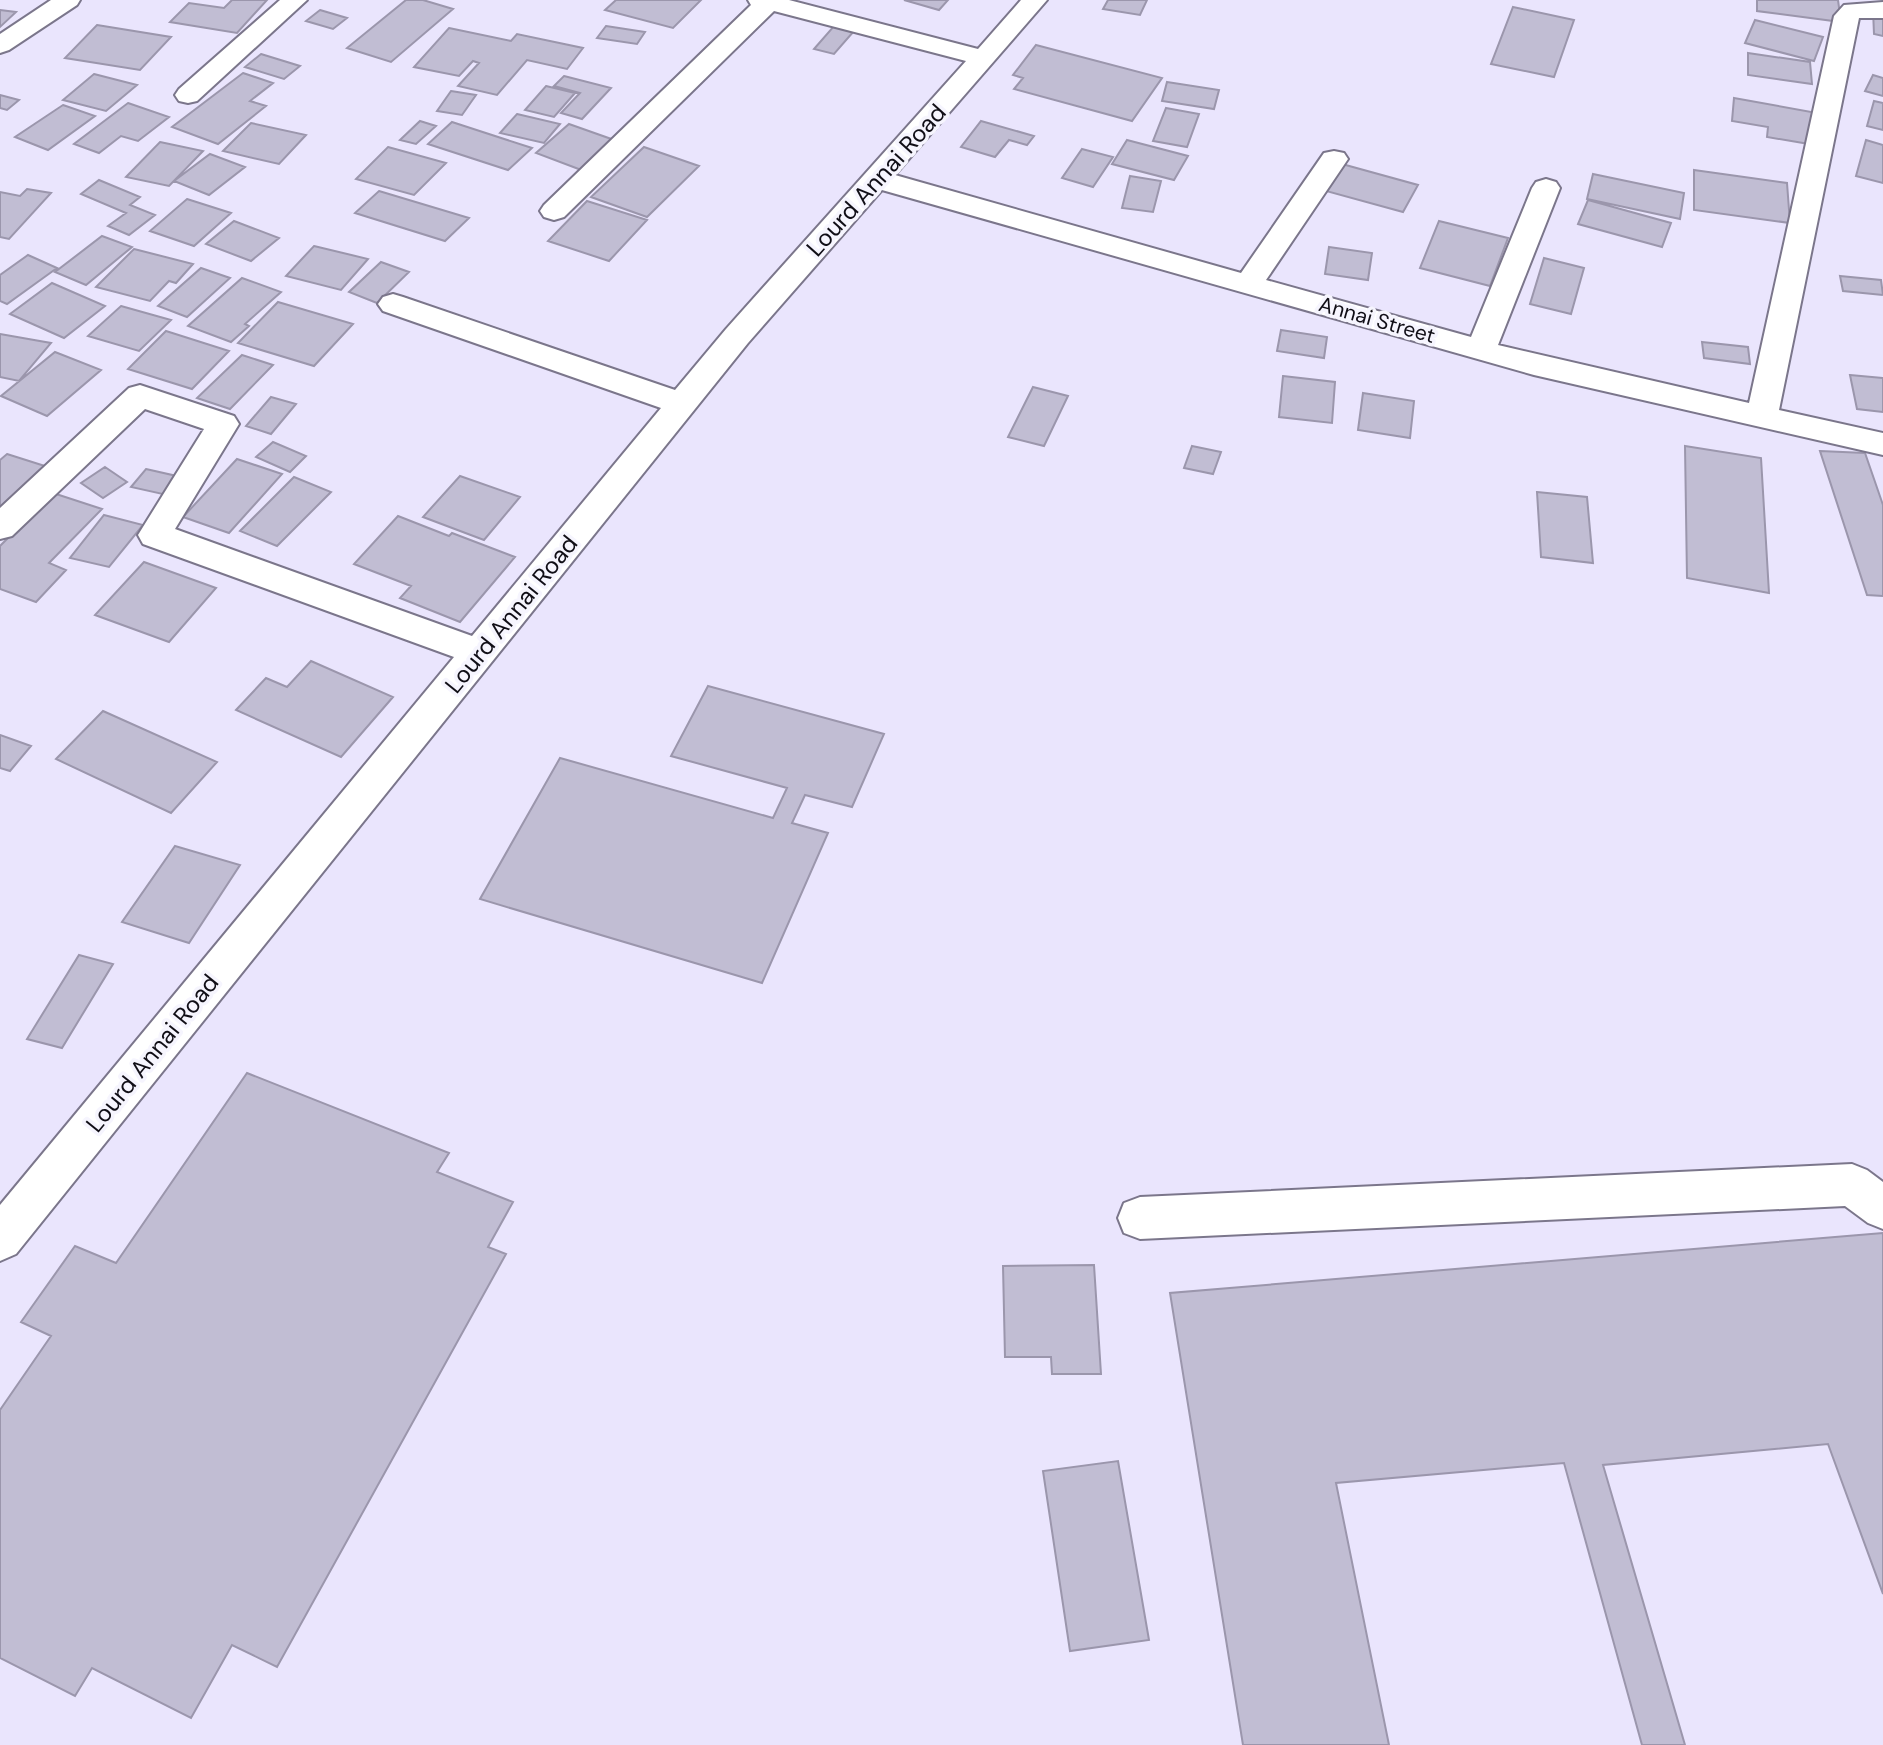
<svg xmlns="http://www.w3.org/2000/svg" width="1883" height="1745" viewBox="0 0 1883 1745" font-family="'DM Sans',sans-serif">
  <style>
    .building { fill: #c1bdd3; stroke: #9b96ac; stroke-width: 2 }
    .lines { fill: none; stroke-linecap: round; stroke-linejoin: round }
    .minor-casing { stroke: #7b768b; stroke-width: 4 }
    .minor { fill: #fff; fill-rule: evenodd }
    .labels { text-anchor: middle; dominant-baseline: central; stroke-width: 7; stroke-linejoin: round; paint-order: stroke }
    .far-street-label { font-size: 21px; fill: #100e16; stroke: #f6f5fe }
    .street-label { font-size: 24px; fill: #100e16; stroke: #f6f5fe }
  </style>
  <rect width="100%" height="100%" fill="#eae5fd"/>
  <!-- building -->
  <path class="building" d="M232,0H267L237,33L170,22L189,3L224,8Z
    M406,0H423L453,9L391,62L347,48Z
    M616,0H701L673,28L605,10Z
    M904,0H948L939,10Z
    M1108,0H1147L1140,15L1103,9Z
    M1757,0H1838L1841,22L1757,11Z
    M1513,7L1574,20L1554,77L1491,64Z
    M0,10L16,12L0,27Z
    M320,10L347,18L333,29L306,21Z
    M1873,10L1883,12V36L1874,34Z
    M1755,20L1823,37L1814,61L1745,43Z
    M97,25L171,37L140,70L65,58Z
    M606,26L645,32L637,44L597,38Z
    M834,26L854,31L834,54L814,49Z
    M449,28L511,41L517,34L583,48L567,69L527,60L497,95L458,86L479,63L473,61L459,76L414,67Z
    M1036,45L1162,78L1132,121L1014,89L1023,78L1013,75Z
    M1748,53L1810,62L1812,84L1748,75Z
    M261,54L300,66L284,79L245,67Z
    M243,73L273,83L250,101L266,106L218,144L172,127Z
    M94,74L137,85L106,111L63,100Z
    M1873,75L1883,78V96L1865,91Z
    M564,76L611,88L582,119L561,113L580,93L554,86Z
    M1167,82L1219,90L1214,109L1162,101Z
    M546,86L575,93L554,117L525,110Z
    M451,91L476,95L462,115L437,111Z
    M0,95L19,100L7,110L0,108Z
    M1734,98L1817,113L1815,145L1767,137L1768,127L1732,121Z
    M1874,101L1883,103V130L1867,126Z
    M128,103L169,117L138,141L121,136L99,153L74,144Z
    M63,105L95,116L48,150L15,137Z
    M1166,108L1199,114L1187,147L1153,141Z
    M517,114L560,124L544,143L500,133Z
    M420,121L436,126L416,144L400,140Z
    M981,121L1034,136L1027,145L1009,140L995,157L961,147Z
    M452,122L532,148L508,170L428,144Z
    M251,123L306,135L279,164L223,151Z
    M569,124L617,141L584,171L536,153Z
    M1127,140L1188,156L1174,180L1112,164Z
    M1866,140L1883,145V183L1856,176Z
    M160,142L203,151L169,186L126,177Z
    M388,147L446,163L414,195L356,179Z
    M644,147L699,166L647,217L591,197Z
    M1082,149L1113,157L1093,187L1062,178Z
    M210,154L245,167L209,195L174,181Z
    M1342,164L1418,185L1403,212L1326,191Z
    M1694,170L1787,183L1790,223L1694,210Z
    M1593,174L1684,193L1680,219L1587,199Z
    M1130,176L1161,181L1153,212L1122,208Z
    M99,180L140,197L130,205L155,215L129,235L108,226L126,213L81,194Z
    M27,189L51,193L9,239L0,237V192L20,196Z
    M379,191L469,218L445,241L355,213Z
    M187,199L231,213L194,246L150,231Z
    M1588,200L1671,223L1662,247L1578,224Z
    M587,201L647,220L609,261L548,241Z
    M234,221L279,238L251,261L206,244Z
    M1439,221L1508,238L1490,286L1420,268Z
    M102,236L132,247L86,285L55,272Z
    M314,246L368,259L341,290L286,276Z
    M1329,247L1372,253L1368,280L1325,274Z
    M134,249L193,264L176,283L169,281L150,301L96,287Z
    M28,255L57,268L7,304L0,301V275Z
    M1544,258L1584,268L1571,314L1530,304Z
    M381,262L409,272L377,303L349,292Z
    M201,268L230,278L187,317L158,306Z
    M1840,276L1881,280L1883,295L1843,291Z
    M242,278L281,292L245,324L249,326L231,342L188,326Z
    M52,283L105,306L64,338L10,314Z
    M278,302L353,324L314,366L238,343Z
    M121,306L171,320L139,351L88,336Z
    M1281,330L1327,337L1324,358L1277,351Z
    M166,331L229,351L192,389L128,369Z
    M0,334L51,343L19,381L0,377Z
    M1702,342L1748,347L1750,364L1704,358Z
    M55,352L101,370L47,416L1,396Z
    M242,355L273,365L230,409L197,398Z
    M1850,375L1883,378V412L1857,409Z
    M1283,376L1335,382L1332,423L1279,417Z
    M1033,387L1068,396L1044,446L1008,437Z
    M1363,393L1414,401L1410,438L1358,430Z
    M271,397L296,404L271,434L246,426Z
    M273,442L306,456L290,472L256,457Z
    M1192,446L1221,452L1213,474L1184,468Z
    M1685,446L1761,458L1769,593L1687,578Z
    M1820,451L1865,453L1883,505V596L1867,595Z
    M7,454L48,467L0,515V460Z
    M237,459L282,474L229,533L183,517Z
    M105,467L127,482L103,498L81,483Z
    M146,469L181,477L167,495L131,487Z
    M460,476L520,497L484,540L423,517Z
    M294,477L331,492L277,546L240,531Z
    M1537,492L1587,497L1593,563L1541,557Z
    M53,493L102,509L49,563L66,570L36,602L0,589V546Z
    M104,515L143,525L109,567L70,558Z
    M398,516L449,536L452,533L515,557L460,622L400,598L411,586L354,564Z
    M144,562L216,588L169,642L95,615Z
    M311,661L393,697L341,757L236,710L266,678L287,687Z
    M708,686L884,734L852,807L805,795L792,823L828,833L762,983L480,899L560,758L773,818L787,788L671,756Z
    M103,711L217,762L171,813L56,759Z
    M0,735L31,746L10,771L0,768Z
    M175,846L240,865L189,943L122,922Z
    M79,955L113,964L62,1048L27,1039Z
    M247,1073L449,1153L437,1172L513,1202L488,1247L506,1254L277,1667L232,1645L191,1718L92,1668L75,1696L0,1658V1410L51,1336L21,1322L75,1246L116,1263Z
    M1883,1233V1594L1828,1444L1603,1465L1685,1745H1642L1564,1463L1336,1483L1389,1745H1243L1170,1293Z
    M1094,1265L1101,1374H1052L1051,1357H1005L1003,1266Z
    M1118,1461L1149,1640L1070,1651L1043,1471Z"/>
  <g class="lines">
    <!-- minor casing -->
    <g class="minor-casing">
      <path id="minor" d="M51,0H80L77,5L9,50L0,53V34Z
        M280,0H307L197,101L188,103L179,101L175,95L179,89Z
        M748,0H789L978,49L1021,0H1047L895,175L1241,273L1324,153L1334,151L1344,153L1348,159L1266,280L1471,337L1532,188L1536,182L1546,179L1556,182L1560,188L1498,345L1749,403L1834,16L1844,5L1883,2V18H1859L1779,410L1883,433V455L1534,375L882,190L748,343L16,1254L0,1261V1205L454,657L143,544L138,535L204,429L145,409L12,536L0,539V508L129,388L140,385L234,416L239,424L175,529L472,636L661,408L383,311L378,304L383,297L393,294L403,297L675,390L726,329L966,61L774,11L564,217L554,220L544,217L540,211L544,205L751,5Z
        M1852,1164L1867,1170L1883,1182V1229L1868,1223L1845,1206L1140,1239L1124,1233L1118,1218L1124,1203L1140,1197Z"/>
    </g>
    <!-- minor -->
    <use href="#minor" class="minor"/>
  </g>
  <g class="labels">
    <!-- far-street labels -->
    <g class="far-street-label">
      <text transform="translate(1377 320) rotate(16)">Annai Street</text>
    </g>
    <!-- street labels -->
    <g class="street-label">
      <text transform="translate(876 180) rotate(-48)">Lourd Annai Road</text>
      <text transform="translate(511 614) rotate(-51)">Lourd Annai Road</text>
      <text transform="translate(152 1053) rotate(-51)">Lourd Annai Road</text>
    </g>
  </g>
</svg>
